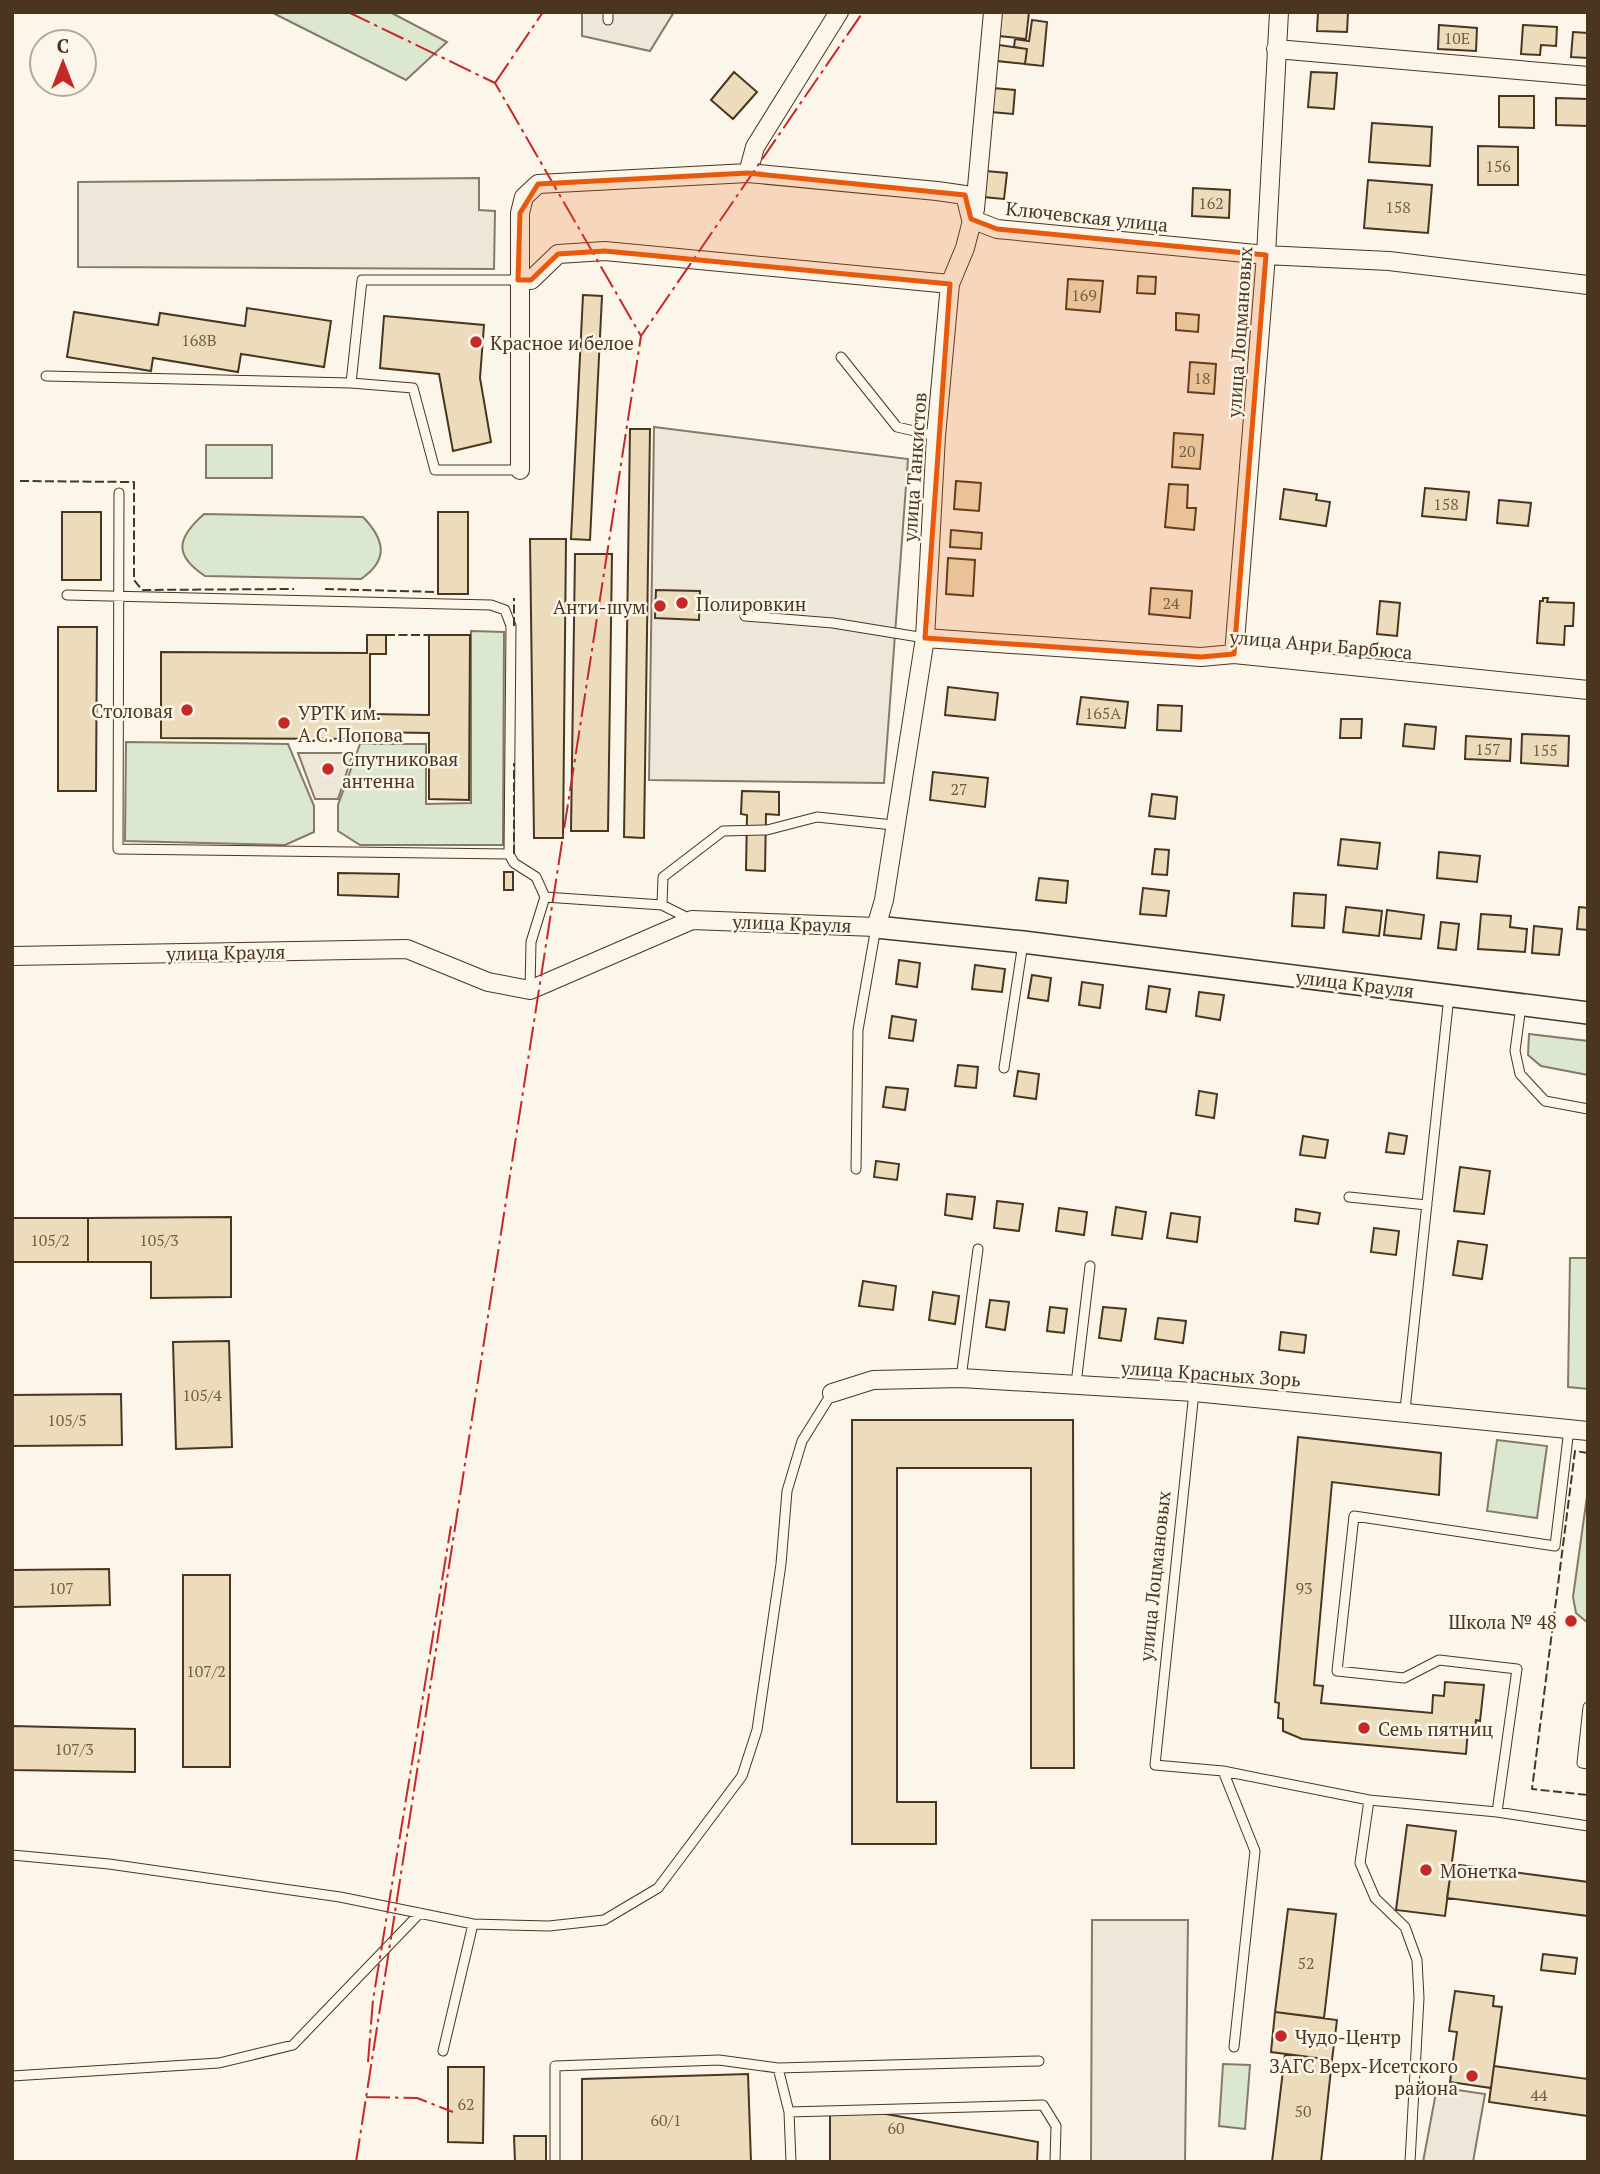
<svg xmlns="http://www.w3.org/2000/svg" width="1600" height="2174" viewBox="0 0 1600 2174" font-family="'PT Serif',serif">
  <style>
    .green { fill: #dce7d0; stroke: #887966; stroke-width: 2 }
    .parking { fill: #ede7d9; stroke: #887966; stroke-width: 2 }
    .building { fill: #ecdcbc; stroke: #4a3520; stroke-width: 2 }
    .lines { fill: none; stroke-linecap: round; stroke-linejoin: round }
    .service-casing { stroke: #4a3520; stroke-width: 11 }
    .minor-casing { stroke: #4a3520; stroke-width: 20 }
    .tertiary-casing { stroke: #4a3520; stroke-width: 24 }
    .service { stroke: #fbf6e9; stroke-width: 9 }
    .minor { stroke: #fbf6e9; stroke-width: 18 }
    .tertiary { stroke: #fbf6e9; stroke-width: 21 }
    .fence { stroke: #4a3520; stroke-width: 2; stroke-dasharray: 9 3.5; stroke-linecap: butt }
    .power { stroke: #c62828; stroke-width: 2; stroke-dasharray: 24 5 3.5 5; stroke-linecap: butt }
    .marked { fill: #e8590c; fill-opacity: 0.2; stroke: #e8590c; stroke-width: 5; stroke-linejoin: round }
    .poi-dot { fill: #c62828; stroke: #fbf6e9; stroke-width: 2.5 }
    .labels { text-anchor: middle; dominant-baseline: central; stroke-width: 5; stroke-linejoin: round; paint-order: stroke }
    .number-label { font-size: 16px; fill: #725f47 }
    .street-label { font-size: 19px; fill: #4a3520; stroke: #fbf6e9 }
    .poi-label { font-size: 19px; fill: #4a3520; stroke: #fbf6e9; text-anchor: start }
  </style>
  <rect width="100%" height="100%" fill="#fbf6e9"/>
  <!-- green -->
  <path class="green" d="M271,12H390L447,42L406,80Z
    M206,445H272V478H206Z
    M204,514L363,517C385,540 389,560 361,579L205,576C173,555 177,538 204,514Z
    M471,631L504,632L503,845H360L338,831V805L360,744H426V804L471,803Z
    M126,742L288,744L314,806V832L285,845L125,841Z
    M1529,1034L1588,1041V1075L1541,1066L1528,1055Z
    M1570,1258H1588V1389L1568,1387Z
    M1497,1440L1547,1446L1537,1518L1487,1511Z
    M1588,1489V1623L1576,1613L1573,1597Z
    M1223,2064L1250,2065L1245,2129L1219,2126Z"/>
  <!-- parking -->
  <path class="parking" d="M582,12H674L650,51L582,36Z
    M479,178V210L495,211L494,269L78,267V182Z
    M654,427L908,459L884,783L649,780Z
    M298,753H353L338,799H315Z
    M1092,1920H1188L1185,2162H1091Z
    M1437,2087L1485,2094L1473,2162H1423Z"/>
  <!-- building -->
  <path class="building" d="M1001,12H1029L1026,39L999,36Z
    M1318,12H1348L1347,32L1317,31Z
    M1032,20L1047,22L1043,66L1025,64L1027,49L1014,47L1015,39L1029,41Z
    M1439,25L1477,28L1476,51L1438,49Z
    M1523,25L1557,27L1556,46L1541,45L1540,55L1521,54Z
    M1573,32L1588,33V58L1571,57Z
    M999,45L1027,49L1025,64L997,61Z
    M734,72L757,92L733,119L711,100Z
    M1311,72L1337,73L1334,109L1308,107Z
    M993,88L1015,90L1013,114L991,112Z
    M1499,96H1534V128L1499,127Z
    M1556,98L1588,99V126L1556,125Z
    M1372,123L1432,127L1430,166L1369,162Z
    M1478,146L1518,147V185H1478Z
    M986,171L1007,173L1004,199L983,197Z
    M1368,180L1432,185L1428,233L1364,228Z
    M1193,188L1230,190L1229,218L1192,216Z
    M1138,276L1156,277L1155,294L1137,293Z
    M1068,279L1103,281L1100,312L1066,309Z
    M583,295L602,296L590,540L571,539Z
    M247,308L331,321L324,367L241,354L238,372L153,358L151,371L67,357L74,312L158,325L160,313L245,326Z
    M1176,313L1199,315L1198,332L1176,330Z
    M384,316L484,325L480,378L491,442L453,451L439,374L380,368Z
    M1190,362L1216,364L1214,394L1188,392Z
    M630,429H650L644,838L624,837Z
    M1174,433L1203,435L1200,469L1172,467Z
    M956,481L981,483L979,511L954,509Z
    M1169,484L1188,485L1187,508H1196L1194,530L1165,527Z
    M1425,488L1469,492L1466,520L1422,516Z
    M1284,489L1317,494L1316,500L1330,502L1326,526L1280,519Z
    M1499,500L1531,503L1528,526L1497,523Z
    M62,512H101V580H62Z
    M438,512H468V594H438Z
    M951,530L982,533L981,549L950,547Z
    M530,539H566L563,838H534Z
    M575,554H612L608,831H571Z
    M948,558L975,560L973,596L946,594Z
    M1151,588L1192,591L1190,618L1149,614Z
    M656,590L700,591L699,620L655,618Z
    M1543,598H1548L1547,602L1574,603L1573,626H1565L1564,645L1537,643L1540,601H1543Z
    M1380,601L1400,603L1397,636L1377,634Z
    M58,627H97L96,791H58Z
    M367,635H386V654H370V714L429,715V635H470L469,800L429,799V733L370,732V739L161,738V652L367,653Z
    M948,687L998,693L995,720L945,715Z
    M1081,697L1128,702L1125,728L1077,724Z
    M1158,705L1182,706L1181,731L1157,730Z
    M1341,719H1362L1361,738H1340Z
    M1405,724L1436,727L1434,749L1403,746Z
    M1522,734L1569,736L1568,766L1521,763Z
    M1466,736L1511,739L1510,761L1465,759Z
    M933,772L988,778L985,807L930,800Z
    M742,791L779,792V815L766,814L765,871L746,870L747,815L741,814Z
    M1152,794L1177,797L1175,819L1149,816Z
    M1341,839L1380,843L1377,869L1338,865Z
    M1155,849L1169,850L1167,875L1152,874Z
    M1439,852L1480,856L1477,882L1437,878Z
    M504,872H513V890H504Z
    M338,873L399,874L398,897L338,895Z
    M1039,878L1068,881L1066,903L1036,900Z
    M1143,888L1169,891L1166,916L1140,914Z
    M1294,893L1326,895L1324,928L1292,926Z
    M1346,907L1382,911L1379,936L1343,932Z
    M1579,907L1588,908V930L1577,929Z
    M1387,910L1424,915L1421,939L1384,935Z
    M1481,914L1511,916L1510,927L1527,929L1525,952L1478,949Z
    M1441,922L1459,924L1456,950L1438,948Z
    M1534,926L1562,929L1559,955L1532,953Z
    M899,960L920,963L917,987L896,984Z
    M975,965L1005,969L1002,992L972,989Z
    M1032,975L1051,978L1048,1001L1028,998Z
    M1082,982L1103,985L1100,1008L1079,1005Z
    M1149,986L1170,989L1166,1012L1146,1009Z
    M1199,992L1224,995L1220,1020L1196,1016Z
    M892,1016L916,1020L913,1041L889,1038Z
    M958,1065L978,1067L976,1088L955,1086Z
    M1018,1071L1039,1074L1036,1099L1014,1096Z
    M886,1087L908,1089L905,1110L883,1107Z
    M1199,1091L1217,1094L1214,1118L1196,1115Z
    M1389,1133L1407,1136L1404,1154L1386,1152Z
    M1303,1136L1328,1140L1325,1158L1300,1155Z
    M876,1161L899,1164L897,1180L874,1177Z
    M1460,1167L1490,1171L1484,1214L1454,1211Z
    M947,1194L975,1197L972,1219L945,1215Z
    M997,1201L1023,1204L1019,1231L994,1228Z
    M1116,1207L1146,1212L1142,1239L1112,1235Z
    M1059,1208L1087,1212L1084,1235L1056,1231Z
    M1296,1209L1320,1213L1318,1224L1295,1221Z
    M1171,1213L1200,1217L1197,1242L1167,1238Z
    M231,1217V1297L151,1298V1262H88V1218Z
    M12,1218H88V1262H12Z
    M1374,1228L1399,1231L1396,1255L1371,1252Z
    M1458,1241L1487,1245L1482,1279L1453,1275Z
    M863,1281L896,1286L893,1310L859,1306Z
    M933,1292L959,1296L955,1324L929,1320Z
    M990,1300L1009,1302L1005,1330L986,1327Z
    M1050,1307L1067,1309L1064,1333L1047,1331Z
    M1103,1307L1126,1309L1121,1341L1099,1338Z
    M1158,1318L1186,1321L1183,1343L1155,1339Z
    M1281,1332L1306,1335L1304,1353L1279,1350Z
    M229,1341L232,1447L176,1449L173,1342Z
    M121,1394L122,1445L12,1446V1395Z
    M852,1420H1073L1074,1768H1031V1468H897V1802H936V1844H852Z
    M1298,1437L1441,1453L1439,1495L1332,1482L1314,1685L1323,1686L1321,1703L1432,1713L1433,1695L1444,1696L1445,1682L1484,1685L1480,1721L1476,1720L1475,1730L1468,1729L1466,1754L1302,1739L1283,1731V1719L1278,1718L1279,1703L1275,1702Z
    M109,1569L110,1605L12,1607V1570Z
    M183,1575H230V1767H183Z
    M12,1726L135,1729V1772L12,1770Z
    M1407,1825L1456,1831L1445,1916L1396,1910Z
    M1452,1864L1588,1882V1916L1447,1898Z
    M1288,1909L1336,1914L1324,2018L1275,2012Z
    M1543,1954L1577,1958L1575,1974L1541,1970Z
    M1455,1991L1494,1996L1493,2006L1502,2007L1491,2088L1450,2082L1457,2032L1449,2031Z
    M1275,2012L1337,2020L1332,2060L1271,2052Z
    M1285,2054L1332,2060L1321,2162H1272Z
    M1494,2066L1588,2079V2116L1489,2102Z
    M448,2067H484L483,2143L448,2142Z
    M748,2074L751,2162H582V2079Z
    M830,2114H886L1038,2142L1037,2162H830Z
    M514,2136H546V2162H515Z"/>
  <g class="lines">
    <!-- service casing -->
    <g class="service-casing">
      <path id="service" d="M608,20V12
        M841,357L897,427L936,436
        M46,376L351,383L413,388L435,470H520
        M351,383L362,280H518
        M119,493L118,849L509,854
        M67,595L491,605L505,610L511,626L509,854L514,863L536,877L545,897L531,942L530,990
        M745,616L833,623L925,638
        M545,897L662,905L692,920
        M662,905L663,877L723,831L767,830L817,817L893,825
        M1521,1006L1515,1051L1520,1074L1545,1101L1588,1109
        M1004,1068L1023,943
        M856,1169L858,1030L876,927
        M1349,1197L1427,1205
        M961,1378L978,1249
        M1076,1384L1090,1266
        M1194,1392L1155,1765L1223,1771L1369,1800L1497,1812L1588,1826
        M1405,1410L1449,996
        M1588,1707L1582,1763L1588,1764
        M1223,1771L1255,1851L1234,2047
        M1369,1800L1360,1863L1375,1898L1405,1927L1417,1960L1419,1998L1410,2162
        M1497,1812L1517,1669L1439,1660L1404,1678L1337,1671L1354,1516L1555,1546L1569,1429
        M12,1855L109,1864L340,1897L473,1924L549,1926L604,1920L658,1888L742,1776L757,1730L781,1564L787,1491L802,1441L832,1393
        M443,2051L473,1924
        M778,2068L789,2112L791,2162
        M12,2076L219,2063L293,2045L420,1913
        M789,2112L1043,2105L1056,2126L1055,2162
        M555,2162V2066L719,2060L778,2068L1039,2061"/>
    </g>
    <!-- minor casing -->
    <g class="minor-casing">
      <path id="minor" d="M1276,49L1588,76
        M748,173L755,147L839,12
        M518,280H531L558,254L605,251L950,284
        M520,470V213L524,197L538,184L748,173L937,191L965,195L971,219L997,229L1266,255L1389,261L1588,285
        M925,638L1201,657L1234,654L1588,690
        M1234,654L1266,255L1279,12
        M12,956L407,949L488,982L530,990L692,920L876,927L884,900L925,638L936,436L950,284L965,248L975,209L993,12
        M832,1393L873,1380L961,1378L1194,1392L1588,1431"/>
    </g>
    <!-- tertiary casing -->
    <g class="tertiary-casing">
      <path id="tertiary" d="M876,927L1023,942L1588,1013"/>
    </g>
    <!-- service -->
    <use href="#service" class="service"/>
    <!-- minor -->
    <use href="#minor" class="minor"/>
    <!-- tertiary -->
    <use href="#tertiary" class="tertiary"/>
    <!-- fence -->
    <path class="fence" d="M20,481L134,482V580L142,590L294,589
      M325,589L436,592
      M514,626V598
      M386,635H429
      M514,854V763
      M1588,1453L1575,1451L1532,1789L1588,1795"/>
    <!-- power -->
    <path class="power" d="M348,12L495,83L641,336
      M495,83L543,12
      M368,2062L373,2000L451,1526
      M366,2097L417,2098L453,2112
      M356,2162L641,336L863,12"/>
  </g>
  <!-- marked area -->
  <path class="marked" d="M748,173L965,195L971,219L997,229L1266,255L1234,654L1201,657L925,638L950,284L605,251L558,254L531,280H518L520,213L538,184Z"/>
  <!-- markers -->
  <g class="poi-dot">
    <circle cx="476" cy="342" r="7"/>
    <circle cx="682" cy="603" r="7"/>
    <circle cx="660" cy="606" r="7"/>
    <circle cx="187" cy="710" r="7"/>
    <circle cx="284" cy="723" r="7"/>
    <circle cx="328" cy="769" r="7"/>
    <circle cx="1571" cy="1621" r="7"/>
    <circle cx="1364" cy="1728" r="7"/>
    <circle cx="1426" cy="1870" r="7"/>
    <circle cx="1281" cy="2036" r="7"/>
    <circle cx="1472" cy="2076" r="7"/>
  </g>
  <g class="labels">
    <!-- number labels -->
    <g class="number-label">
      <text x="1457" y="38">10Е</text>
      <text x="1498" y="166">156</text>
      <text x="1211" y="203">162</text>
      <text x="1398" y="207">158</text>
      <text x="1084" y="295">169</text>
      <text x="199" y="340">168В</text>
      <text x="1202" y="378">18</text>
      <text x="1187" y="451">20</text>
      <text x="1446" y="504">158</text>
      <text x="1171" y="603">24</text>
      <text x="1103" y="713">165А</text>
      <text x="1488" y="749">157</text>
      <text x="1545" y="750">155</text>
      <text x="959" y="789">27</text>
      <text x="50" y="1240">105/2</text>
      <text x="159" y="1240">105/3</text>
      <text x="202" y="1395">105/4</text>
      <text x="67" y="1420">105/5</text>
      <text x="61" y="1588">107</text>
      <text x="1304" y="1588">93</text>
      <text x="206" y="1671">107/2</text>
      <text x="74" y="1749">107/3</text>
      <text x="1306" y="1963">52</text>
      <text x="1539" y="2095">44</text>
      <text x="466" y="2104">62</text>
      <text x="1303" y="2111">50</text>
      <text x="666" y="2120">60/1</text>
      <text x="896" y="2128">60</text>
    </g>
    <!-- street labels -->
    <g class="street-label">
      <text transform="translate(1087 216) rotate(6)">Ключевская улица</text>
      <text transform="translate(1239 332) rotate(-86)">улица Лоцмановых</text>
      <text transform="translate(914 467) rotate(-86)">улица Танкистов</text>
      <text transform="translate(1321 644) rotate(5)">улица Анри Барбюса</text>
      <text transform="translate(792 923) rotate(2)">улица Крауля</text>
      <text transform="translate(226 952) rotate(-1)">улица Крауля</text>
      <text transform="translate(1355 983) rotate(7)">улица Крауля</text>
      <text transform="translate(1211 1373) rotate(4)">улица Красных Зорь</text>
      <text transform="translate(1154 1576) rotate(-84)">улица Лоцмановых</text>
    </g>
    <!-- poi labels -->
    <g class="poi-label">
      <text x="490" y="342">Красное и белое</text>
      <text x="696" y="603">Полировкин</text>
      <text x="646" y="606" text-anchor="end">Анти-шум</text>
      <text x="173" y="710" text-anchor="end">Столовая</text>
      <text x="298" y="712">УРТК им.<tspan x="298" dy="22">А.С. Попова</tspan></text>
      <text x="342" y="758">Спутниковая<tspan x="342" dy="22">антенна</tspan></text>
      <text x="1557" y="1621" text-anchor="end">Школа № 48</text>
      <text x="1378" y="1728">Семь пятниц</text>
      <text x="1440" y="1870">Монетка</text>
      <text x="1295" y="2036">Чудо-Центр</text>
      <text x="1458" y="2065" text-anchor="end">ЗАГС Верх-Исетского<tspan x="1458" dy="22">района</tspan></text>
    </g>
  </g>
  <!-- border -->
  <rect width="1600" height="2174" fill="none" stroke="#4a3520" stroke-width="28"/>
  <!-- north arrow -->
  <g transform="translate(63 63)"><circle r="33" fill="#fbf6e9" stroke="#b4a999" stroke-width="2"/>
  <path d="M0-5L12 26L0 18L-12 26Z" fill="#c62828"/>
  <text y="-10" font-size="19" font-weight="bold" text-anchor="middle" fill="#4a3520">С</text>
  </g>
</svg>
